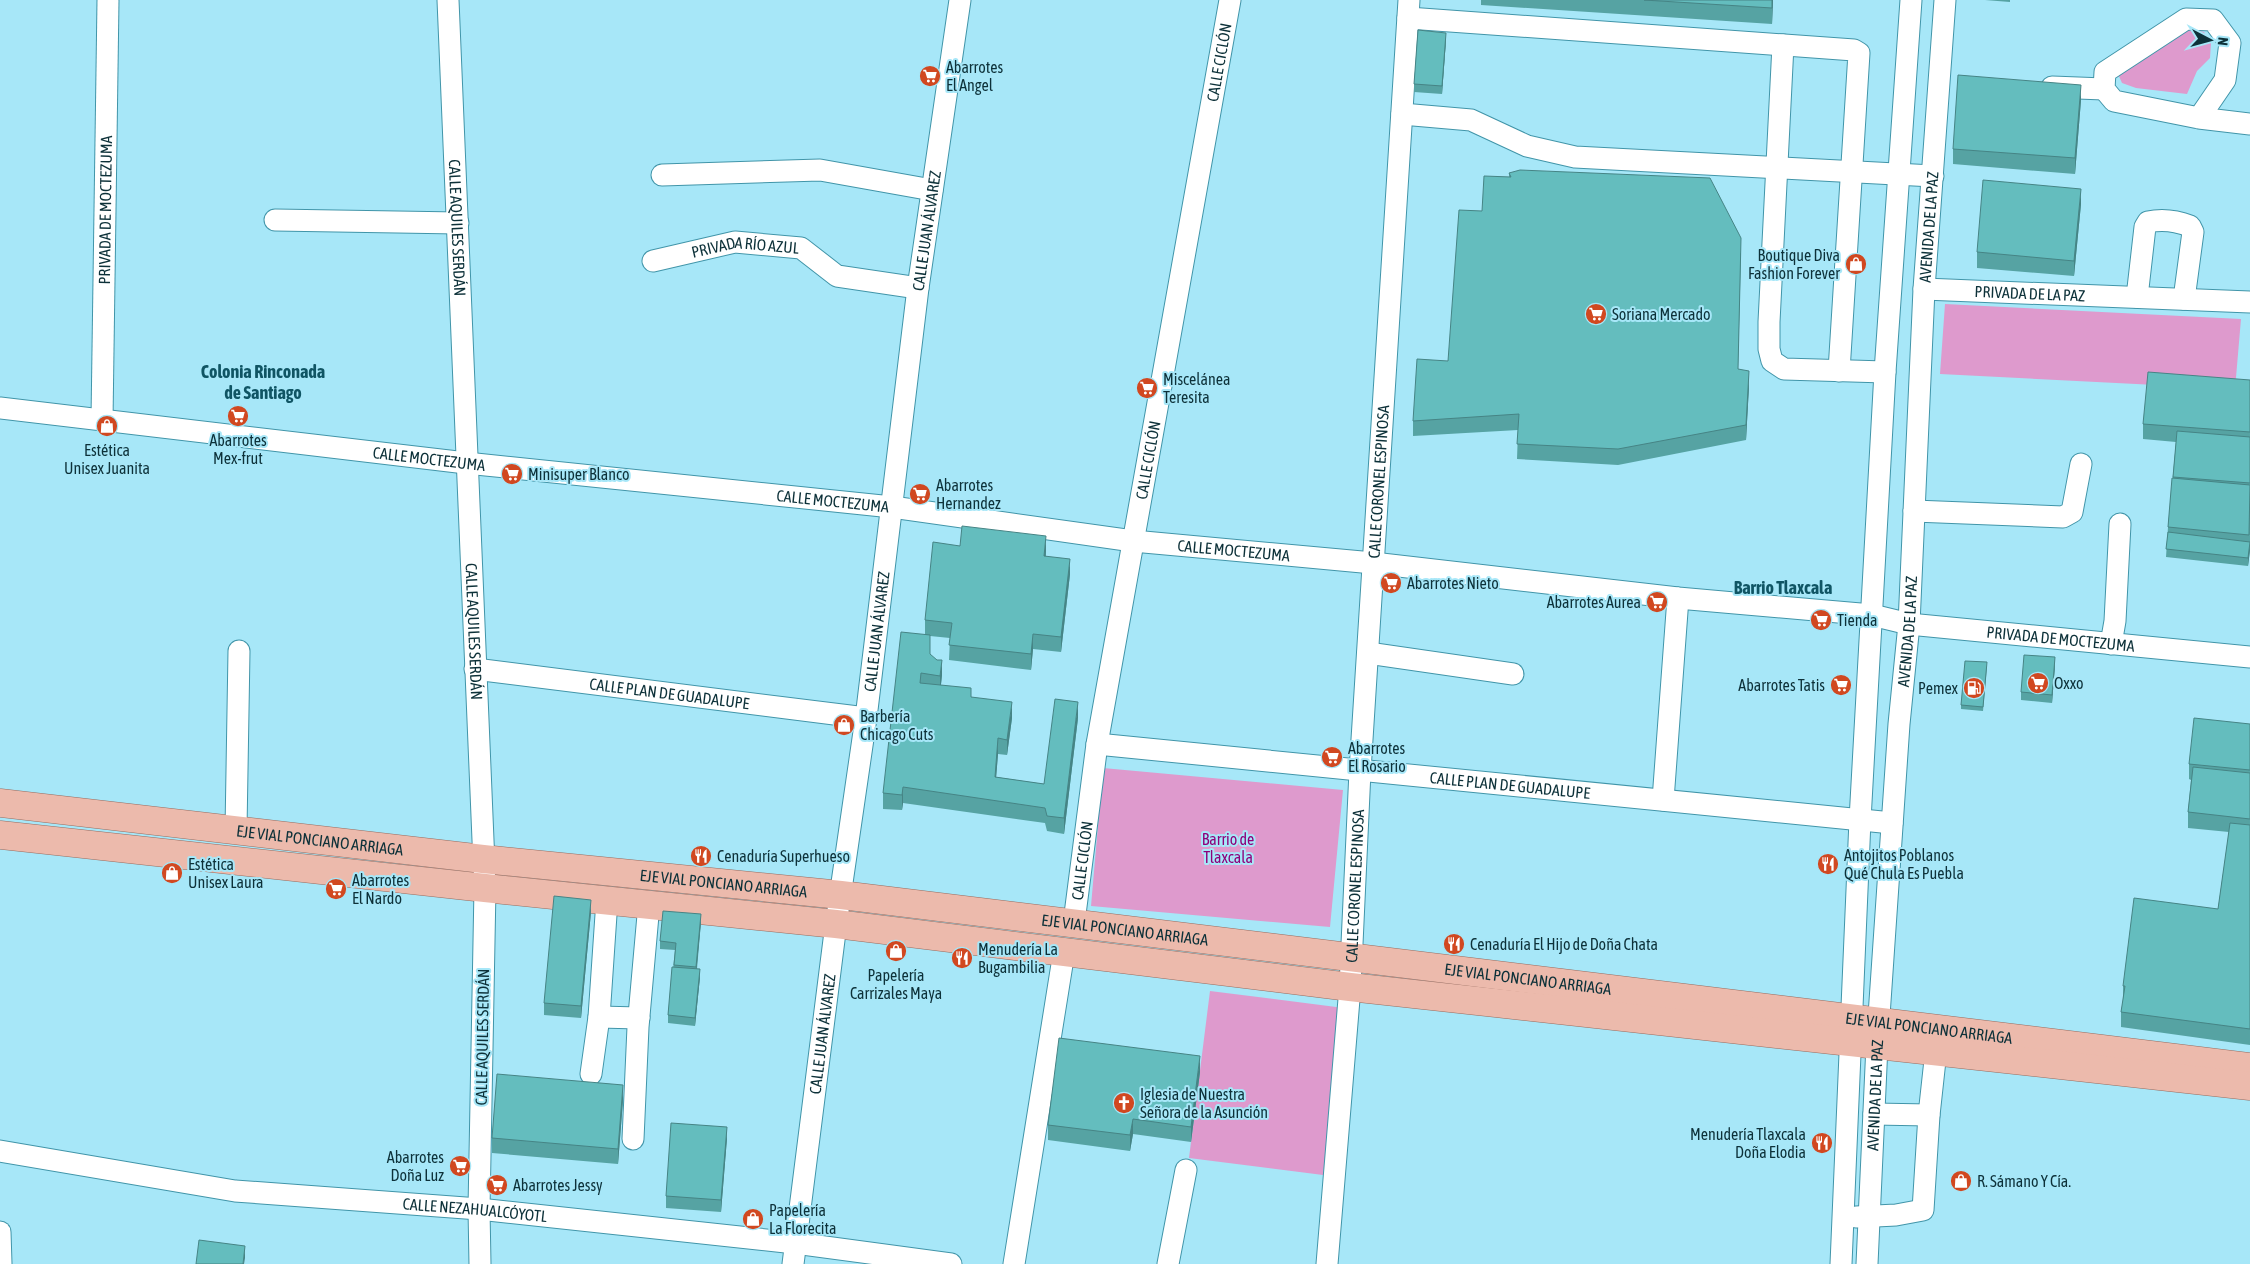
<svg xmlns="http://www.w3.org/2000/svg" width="2250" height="1264" viewBox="0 0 2250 1264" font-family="'Asap Condensed',sans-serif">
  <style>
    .green { fill: #de9acd }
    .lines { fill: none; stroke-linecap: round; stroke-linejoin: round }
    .minor-casing { stroke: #4195a9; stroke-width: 23 }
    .major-casing { stroke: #966c60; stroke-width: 29 }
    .minor { stroke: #fff; stroke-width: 21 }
    .major { stroke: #ecbaac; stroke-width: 28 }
    .wall { fill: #56a3a3 }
    .shaded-wall { fill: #468485 }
    .building { fill: #64bdbe; stroke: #468485 }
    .labels { text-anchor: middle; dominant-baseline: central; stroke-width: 4; stroke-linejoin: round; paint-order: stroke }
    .street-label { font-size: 16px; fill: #0d3139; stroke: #a7e7f8 }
    .poi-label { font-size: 16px; fill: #0d3139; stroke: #a7e7f8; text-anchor: start }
    .park-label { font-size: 16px; fill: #8e007a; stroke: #a7e7f8 }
    .neighbourhood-label { font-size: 18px; font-weight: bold; fill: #105564; stroke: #a7e7f8 }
  </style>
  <rect width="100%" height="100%" fill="#a7e7f8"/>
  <!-- green -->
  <path class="green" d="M2184,27L2204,32L2211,43L2210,58L2197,71L2187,94L2136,88L2122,83L2118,74Z
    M1945,304L2241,319L2235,389L1940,374Z
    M1103,768L1343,790L1330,927L1091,906Z
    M1210,991L1344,1008L1323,1175L1189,1158Z"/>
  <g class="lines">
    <!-- minor casing -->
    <g class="minor-casing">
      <g id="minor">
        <path id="s1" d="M448,0L485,888L479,1209L480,1264"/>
        <path d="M1408,18L1854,50L1859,53L1839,371"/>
        <path d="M1783,45L1769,322V349L1772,361L1784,369L1885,372"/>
        <path d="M2052,87L2104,89"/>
        <path d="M1402,114L1471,120L1527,146L1575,157L1933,176"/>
        <path d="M2199,118L2225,80L2230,43L2213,20L2186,19L2105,72L2104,89L2114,101L2199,118L2250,124"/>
        <path d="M662,175L820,170L932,190"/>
        <path d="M275,220L458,223"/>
        <path id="s2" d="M653,261L735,242L801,248L837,276L918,288"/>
        <path id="s3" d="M1924,289L2250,302"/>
        <path d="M2137,297L2145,227L2148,222C2161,219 2177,221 2190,226L2193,232L2184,299"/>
        <path id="s4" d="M0,408L466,463L892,507L1133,541L1373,563L1678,598L1872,615L1909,624L2250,657"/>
        <path id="s5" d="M102,420L108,0"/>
        <path d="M1914,511L2063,517L2072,512L2081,464"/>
        <path d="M2111,644L2115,621L2120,524"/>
        <path d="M1368,653L1513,674"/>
        <path id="s6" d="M475,669L866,718"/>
        <path id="s7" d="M1097,744L1892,823"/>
        <path d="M1663,800L1678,598"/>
        <path d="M236,830L239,651"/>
        <path id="s8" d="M1074,922L1097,744L1230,0"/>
        <path d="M599,1017L639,1018"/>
        <path d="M591,1074L599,1017L607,900"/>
        <path d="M1874,1114L1929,1115"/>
        <path d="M633,1139L638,1027L649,904"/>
        <path id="s9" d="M0,1151L235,1191L479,1209L795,1243L951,1264"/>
        <path d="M1856,1217L1896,1215L1923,1210L1929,1115L1936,1051"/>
        <path d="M0,1232L1,1264"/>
        <path id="s10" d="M793,1264L836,924L866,718L918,288L960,0"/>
        <path d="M1014,1264L1064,952"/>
        <path d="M1168,1264L1186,1170"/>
        <path id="s11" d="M1327,1264L1350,987L1360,771L1409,0"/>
        <path d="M1841,1264L1860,820L1885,372L1911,0"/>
        <path id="s12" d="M1867,1264L1877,1045L1899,724L1909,624L1924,289L1945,0"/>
      </g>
    </g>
    <!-- major casing -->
    <g class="major-casing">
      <g id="major">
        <path id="s13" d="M0,803L483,859L841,895L2250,1067"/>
        <path d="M0,835L485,888L836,924L1350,987L2250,1086"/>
      </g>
    </g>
    <!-- minor -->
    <use href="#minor" class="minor"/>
    <!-- major -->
    <use href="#major" class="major"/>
  </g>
  <!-- wall -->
  <path class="wall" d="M1481,0H1773L1772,24L1481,5Z
    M1985,0H2010V2Z
    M1446,40L1442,94L1414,92V84Z
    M2081,100L2075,174L1953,164V149Z
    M1509,173L1741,253L1738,369L1749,386L1746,440L1618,465L1517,459L1518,430L1413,436V421L1448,361L1509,177Z
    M2081,204L2074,276L1977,268V252Z
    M2250,380V550L2248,566L2166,557L2168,527L2176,442L2143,439V424Z
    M960,546L1046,551V556L1070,574L1061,652L1033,649L1031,670L949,660L950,638L930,636V654L942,675L941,685L971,697L1012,718L1007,755L998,754L996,777L1044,784L1078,718L1064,834L1047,831L1045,823L903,803L902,810L883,809V793L925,634V620Z
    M2055,665L2052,703L2021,700V692Z
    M1987,666L1983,711L1961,709V705Z
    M2250,724V1045L2121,1027V1012L2123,1001V986L2218,909L2229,832L2188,828V812L2191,780L2189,779V764Z
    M591,912L581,1018L544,1015V1003Z
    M701,922L697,969L700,977L695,1026L668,1023V1015L675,950L660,949V941Z
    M1200,1072L1191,1142L1133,1134L1130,1151L1048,1140V1125Z
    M623,1100L618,1164L492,1153V1138Z
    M727,1138L721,1212L666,1208V1196Z"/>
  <!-- shaded-wall -->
  <path class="shaded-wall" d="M1772,0H1773L1772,24Z
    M1446,33V40L1442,94V86Z
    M2081,85V100L2075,174V158Z
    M2081,189V204L2074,276V261Z
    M1749,371V386L1746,440V425Z
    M1046,536V551L1044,571V556Z
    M2250,542V550L2248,566V558Z
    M1070,559V574L1061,652V637Z
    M1033,634V649L1031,670V654Z
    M2055,657V665L2052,703V695Z
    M942,660V675L940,692V676Z
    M1012,702V718L1007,755V740Z
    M1078,702V718L1064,834V818Z
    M998,738V754L995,792V777Z
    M903,787V803L902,810V795Z
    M591,900V912L581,1018V1006Z
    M701,914V922L696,975V967Z
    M700,969V977L695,1026V1018Z
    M1200,1056V1072L1191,1142V1127Z
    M623,1085V1100L618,1164V1149Z
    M1133,1119V1134L1130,1151V1135Z
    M727,1127V1138L721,1212V1200Z
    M245,1246V1258L244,1264H243Z"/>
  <!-- building -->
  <path class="building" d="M1644,0H1772V8Z
    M1418,30L1446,33L1442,86L1414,84Z
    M1958,75L2081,85L2075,158L1953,149Z
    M1520,170L1710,178L1741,238L1738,369L1749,371L1746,425L1618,449L1517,444L1519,414L1413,421L1417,359L1448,361L1459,210L1482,211L1484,176L1511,177L1509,173Z
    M1983,180L2081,189L2074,261L1977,252Z
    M2148,372L2250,380V432L2143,424Z
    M2177,431L2250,437V483L2173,477Z
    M2172,478L2250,485L2249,535L2168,527Z
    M962,526L1046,536L1044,556L1070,559L1061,637L1033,634L1031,654L949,645L952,623L925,620L933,542L960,546Z
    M2168,532L2250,542L2248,558L2166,549Z
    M901,632L930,635V654L937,660H942L940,676L921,673L920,683L971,688V697L1012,702L1007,740L998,738L995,777L1044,784L1055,699L1078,702L1064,818L1047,816L1045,808L903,787L902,795L883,793Z
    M2024,655L2055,657L2052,695L2021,692Z
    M1965,661L1987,662L1983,707L1961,705Z
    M2194,718L2250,724V770L2189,764Z
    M2193,767L2250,773V819L2188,812Z
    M2230,823L2250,825V1029L2121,1012L2125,986H2123L2134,898L2218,909Z
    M554,896L591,900L581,1006L544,1003Z
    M663,911L701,914L696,967L674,965L676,943L660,941Z
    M672,967L700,969L695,1018L668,1015Z
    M1059,1038L1200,1056L1191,1127L1133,1119L1130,1135L1048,1125Z
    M497,1074L623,1085L618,1149L492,1138Z
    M671,1123L727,1127L721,1200L666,1196Z
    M199,1240L245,1246L243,1264H196Z"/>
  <!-- icons -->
  <defs>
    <g id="supermarket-disc" transform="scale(1.125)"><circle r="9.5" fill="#d14820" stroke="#a7e7f8"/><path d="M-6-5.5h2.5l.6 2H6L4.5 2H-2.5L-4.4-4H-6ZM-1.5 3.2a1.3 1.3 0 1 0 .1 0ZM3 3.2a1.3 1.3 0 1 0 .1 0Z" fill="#fff"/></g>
    <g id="shop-disc" transform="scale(1.125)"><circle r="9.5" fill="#d14820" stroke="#a7e7f8"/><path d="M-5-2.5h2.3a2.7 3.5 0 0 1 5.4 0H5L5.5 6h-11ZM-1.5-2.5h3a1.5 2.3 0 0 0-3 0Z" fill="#fff"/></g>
    <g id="fuel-disc" transform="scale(1.125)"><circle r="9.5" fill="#d14820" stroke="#a7e7f8"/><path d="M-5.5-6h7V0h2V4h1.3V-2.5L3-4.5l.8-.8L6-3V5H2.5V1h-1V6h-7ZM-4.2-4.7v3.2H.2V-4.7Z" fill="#fff"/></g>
    <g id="restaurant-disc" transform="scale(1.125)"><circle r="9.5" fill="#d14820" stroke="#a7e7f8"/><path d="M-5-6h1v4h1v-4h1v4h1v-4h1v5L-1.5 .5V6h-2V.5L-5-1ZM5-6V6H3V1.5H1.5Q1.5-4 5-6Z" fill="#fff"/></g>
    <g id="church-disc" transform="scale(1.125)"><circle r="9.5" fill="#d14820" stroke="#a7e7f8"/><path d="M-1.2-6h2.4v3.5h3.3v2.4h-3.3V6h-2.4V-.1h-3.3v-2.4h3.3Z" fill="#fff"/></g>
  </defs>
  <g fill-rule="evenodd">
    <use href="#supermarket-disc" x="930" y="76"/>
    <use href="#shop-disc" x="1856" y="264"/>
    <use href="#supermarket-disc" x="1596" y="314"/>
    <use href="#supermarket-disc" x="1147" y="388"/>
    <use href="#supermarket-disc" x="238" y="416"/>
    <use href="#shop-disc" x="107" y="426"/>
    <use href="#supermarket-disc" x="512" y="474"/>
    <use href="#supermarket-disc" x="920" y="494"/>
    <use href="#supermarket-disc" x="1391" y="583"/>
    <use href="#supermarket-disc" x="1657" y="602"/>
    <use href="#supermarket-disc" x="1821" y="620"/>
    <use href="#supermarket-disc" x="2038" y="683"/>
    <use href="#supermarket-disc" x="1841" y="685"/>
    <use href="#fuel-disc" x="1974" y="688"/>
    <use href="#shop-disc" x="844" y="725"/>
    <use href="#supermarket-disc" x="1332" y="757"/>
    <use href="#restaurant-disc" x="701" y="856"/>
    <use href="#restaurant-disc" x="1828" y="864"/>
    <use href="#shop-disc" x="172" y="873"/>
    <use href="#supermarket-disc" x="336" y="889"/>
    <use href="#restaurant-disc" x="1454" y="944"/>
    <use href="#shop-disc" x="896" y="951"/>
    <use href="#restaurant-disc" x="962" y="958"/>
    <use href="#church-disc" x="1124" y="1103"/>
    <use href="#restaurant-disc" x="1822" y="1143"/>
    <use href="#supermarket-disc" x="460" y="1166"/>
    <use href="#shop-disc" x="1961" y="1181"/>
    <use href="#supermarket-disc" x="497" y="1185"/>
    <use href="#shop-disc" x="753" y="1219"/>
  </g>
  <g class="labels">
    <!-- street labels -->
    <g class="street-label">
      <text stroke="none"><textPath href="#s8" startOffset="872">CALLE CICLÓN</textPath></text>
      <text stroke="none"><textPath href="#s5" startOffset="210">PRIVADA DE MOCTEZUMA</textPath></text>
      <text stroke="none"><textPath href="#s1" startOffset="228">CALLE AQUILES SERDÁN</textPath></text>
      <text stroke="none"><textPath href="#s12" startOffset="1039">AVENIDA DE LA PAZ</textPath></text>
      <text stroke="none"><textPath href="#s10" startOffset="1042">CALLE JUAN ÁLVAREZ</textPath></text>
      <text stroke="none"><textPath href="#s2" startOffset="94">PRIVADA RÍO AZUL</textPath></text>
      <text stroke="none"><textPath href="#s3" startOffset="106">PRIVADA DE LA PAZ</textPath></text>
      <text stroke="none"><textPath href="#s4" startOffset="432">CALLE MOCTEZUMA</textPath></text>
      <text stroke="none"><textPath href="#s8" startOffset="468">CALLE CICLÓN</textPath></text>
      <text stroke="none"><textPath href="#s11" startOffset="784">CALLE CORONEL ESPINOSA</textPath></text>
      <text stroke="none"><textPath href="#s4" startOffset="838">CALLE MOCTEZUMA</textPath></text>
      <text stroke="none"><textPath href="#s4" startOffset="1242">CALLE MOCTEZUMA</textPath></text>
      <text stroke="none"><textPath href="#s1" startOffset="632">CALLE AQUILES SERDÁN</textPath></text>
      <text stroke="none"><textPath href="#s10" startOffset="638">CALLE JUAN ÁLVAREZ</textPath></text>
      <text stroke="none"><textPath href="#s12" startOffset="634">AVENIDA DE LA PAZ</textPath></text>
      <text stroke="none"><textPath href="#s4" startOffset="2074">PRIVADA DE MOCTEZUMA</textPath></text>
      <text stroke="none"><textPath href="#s6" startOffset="196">CALLE PLAN DE GUADALUPE</textPath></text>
      <text stroke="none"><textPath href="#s7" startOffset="415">CALLE PLAN DE GUADALUPE</textPath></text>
      <text stroke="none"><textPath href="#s13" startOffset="322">EJE VIAL PONCIANO ARRIAGA</textPath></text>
      <text stroke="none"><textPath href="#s8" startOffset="62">CALLE CICLÓN</textPath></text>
      <text stroke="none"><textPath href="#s13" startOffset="728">EJE VIAL PONCIANO ARRIAGA</textPath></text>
      <text stroke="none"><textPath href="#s11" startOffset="379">CALLE CORONEL ESPINOSA</textPath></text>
      <text stroke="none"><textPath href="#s13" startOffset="1132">EJE VIAL PONCIANO ARRIAGA</textPath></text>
      <text stroke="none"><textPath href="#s13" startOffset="1538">EJE VIAL PONCIANO ARRIAGA</textPath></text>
      <text stroke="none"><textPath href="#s13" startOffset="1942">EJE VIAL PONCIANO ARRIAGA</textPath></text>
      <text stroke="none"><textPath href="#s10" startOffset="232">CALLE JUAN ÁLVAREZ</textPath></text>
      <text transform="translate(482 1037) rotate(-89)">CALLE AQUILES SERDÁN</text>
      <text stroke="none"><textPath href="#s12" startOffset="169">AVENIDA DE LA PAZ</textPath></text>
      <text stroke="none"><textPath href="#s9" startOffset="479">CALLE NEZAHUALCÓYOTL</textPath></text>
    </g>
    <!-- poi labels -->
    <g class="poi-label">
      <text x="946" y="67">Abarrotes<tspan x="946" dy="18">El Angel</tspan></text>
      <text x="1840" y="255" text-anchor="end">Boutique Diva<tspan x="1840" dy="18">Fashion Forever</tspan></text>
      <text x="1612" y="314">Soriana Mercado</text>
      <text x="1163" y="379">Miscelánea<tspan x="1163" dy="18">Teresita</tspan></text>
      <text x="238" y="440" text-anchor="middle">Abarrotes<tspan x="238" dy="18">Mex-frut</tspan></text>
      <text x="107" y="450" text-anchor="middle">Estética<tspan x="107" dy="18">Unisex Juanita</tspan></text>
      <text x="528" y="474">Minisuper Blanco</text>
      <text x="936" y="485">Abarrotes<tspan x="936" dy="18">Hernandez</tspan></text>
      <text x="1407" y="583">Abarrotes Nieto</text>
      <text x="1641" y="602" text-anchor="end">Abarrotes Aurea</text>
      <text x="1837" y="620">Tienda</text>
      <text x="2054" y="683">Oxxo</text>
      <text x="1825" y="685" text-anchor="end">Abarrotes Tatis</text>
      <text x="1958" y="688" text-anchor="end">Pemex</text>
      <text x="860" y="716">Barbería<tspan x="860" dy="18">Chicago Cuts</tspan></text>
      <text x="1348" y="748">Abarrotes<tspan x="1348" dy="18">El Rosario</tspan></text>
      <text x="1844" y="855">Antojitos Poblanos<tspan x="1844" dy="18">Qué Chula Es Puebla</tspan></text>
      <text x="717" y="856">Cenaduría Superhueso</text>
      <text x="188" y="864">Estética<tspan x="188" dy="18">Unisex Laura</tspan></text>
      <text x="352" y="880">Abarrotes<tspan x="352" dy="18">El Nardo</tspan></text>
      <text x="1470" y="944">Cenaduría El Hijo de Doña Chata</text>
      <text x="978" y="949">Menudería La<tspan x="978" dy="18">Bugambilia</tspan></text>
      <text x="896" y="975" text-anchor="middle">Papelería<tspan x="896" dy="18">Carrizales Maya</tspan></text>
      <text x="1140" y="1094">Iglesia de Nuestra<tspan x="1140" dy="18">Señora de la Asunción</tspan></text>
      <text x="1806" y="1134" text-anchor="end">Menudería Tlaxcala<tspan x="1806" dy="18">Doña Elodia</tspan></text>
      <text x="444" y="1157" text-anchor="end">Abarrotes<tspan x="444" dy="18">Doña Luz</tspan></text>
      <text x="1977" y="1181">R. Sámano Y Cía.</text>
      <text x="513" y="1185">Abarrotes Jessy</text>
      <text x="769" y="1210">Papelería<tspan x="769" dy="18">La Florecita</tspan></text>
    </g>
    <!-- park labels -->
    <g class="park-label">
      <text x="1228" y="839">Barrio de<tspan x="1228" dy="18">Tlaxcala</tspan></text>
    </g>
    <!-- neighbourhood labels -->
    <g class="neighbourhood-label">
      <text x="263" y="371">Colonia Rinconada<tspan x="263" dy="21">de Santiago</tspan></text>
      <text x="1783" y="587">Barrio Tlaxcala</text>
    </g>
  </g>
  <!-- north arrow -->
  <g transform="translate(2210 40) rotate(96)" stroke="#a7e7f8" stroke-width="4" paint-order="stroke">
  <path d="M0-4L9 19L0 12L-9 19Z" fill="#0d3139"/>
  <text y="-8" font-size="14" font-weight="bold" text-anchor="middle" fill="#0d3139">N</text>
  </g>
</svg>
